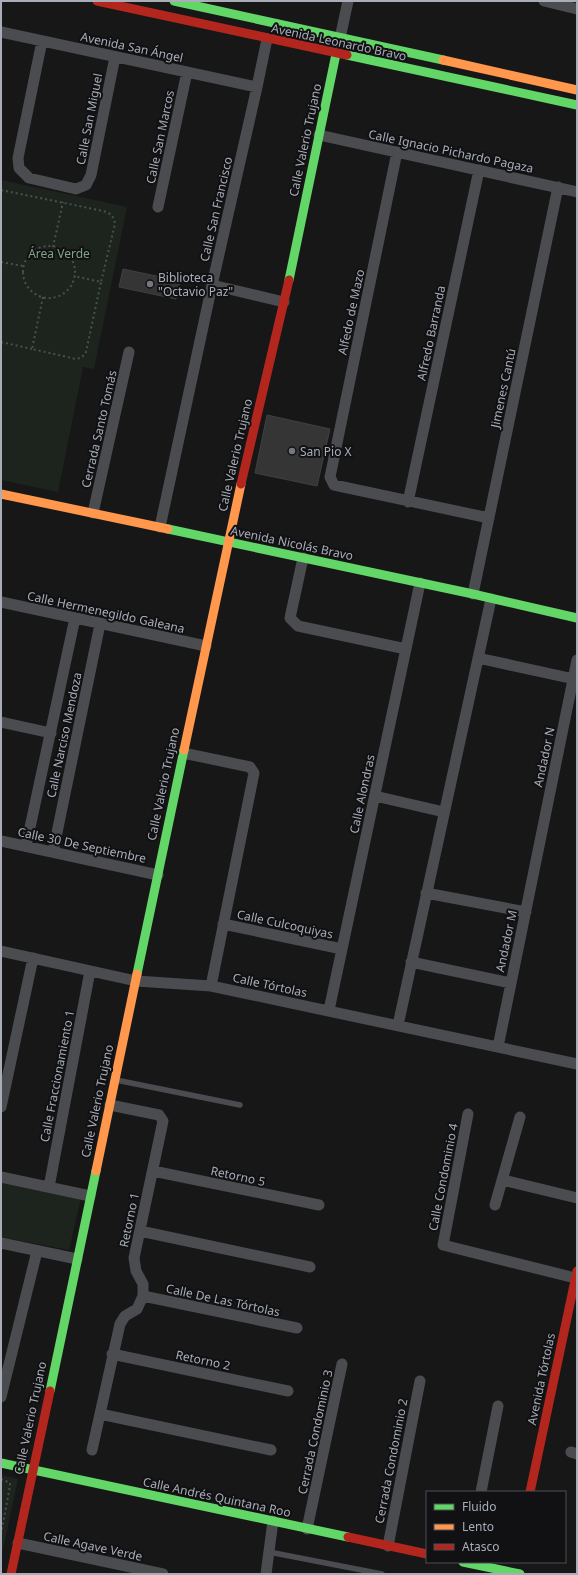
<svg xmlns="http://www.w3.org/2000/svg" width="578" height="1575" viewBox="0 0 578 1575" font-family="'Noto Sans',sans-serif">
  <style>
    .green { fill: #1d241e }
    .building { fill: #353536; stroke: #3f4043 }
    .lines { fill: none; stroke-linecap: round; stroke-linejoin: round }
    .path { stroke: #4d4e52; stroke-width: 2; stroke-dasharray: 2 3; stroke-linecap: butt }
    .lane { stroke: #4b4c50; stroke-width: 5.5 }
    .street { stroke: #4b4c50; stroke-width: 11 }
    .fast { stroke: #63d668; stroke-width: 9 }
    .slow { stroke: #ff974d; stroke-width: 9 }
    .jam { stroke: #b3261e; stroke-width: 9 }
    .poi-dot { fill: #757880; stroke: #111113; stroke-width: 1.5 }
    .labels { text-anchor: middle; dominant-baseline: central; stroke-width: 4; stroke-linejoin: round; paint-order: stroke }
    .street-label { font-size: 12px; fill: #a8adb8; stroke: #111113 }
    .park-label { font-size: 12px; fill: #7fa381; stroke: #111113 }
    .poi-label { font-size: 12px; fill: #a8adb8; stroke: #111113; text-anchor: start }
  </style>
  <rect width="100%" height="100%" fill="#171717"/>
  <!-- green -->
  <path class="green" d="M1,180L127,207L94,369L83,367L58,492L1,480Z
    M1,1178L81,1198L69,1250L1,1237Z
    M1,1475L18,1479L1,1558Z"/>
  <!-- building -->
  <path class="building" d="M123,269L180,281L176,299L119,287Z
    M267,415L330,429L317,486L255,473Z"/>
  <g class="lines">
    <!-- path -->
    <path class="path" d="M1,190L103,211C110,213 114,216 115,224L101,282L74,276
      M23 272a26 26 0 1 1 52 0a26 26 0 1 1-52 0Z
      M53,247L63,202
      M1,262L23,266
      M43,297L32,349L76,359C81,358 83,357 86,352L101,282
      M1,342L32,349
      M1,1479L10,1483V1486L1,1534"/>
    <!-- lane -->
    <path class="lane" d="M116,1080L240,1105
      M269,1552L382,1574"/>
    <!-- street -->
    <path class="street" d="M544,1L577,9
      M1,32L257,87
      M42,41L18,158L19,168L29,178L76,189L86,185L91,175L115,57
      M339,43L348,1
      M319,135L577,192
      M397,152L330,477L334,485L489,518
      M158,207L187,72
      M212,285L284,302
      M408,502L479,170
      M93,513L129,352
      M160,527L212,285L257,87L267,39
      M303,558L290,618L298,626L406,649
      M473,594L558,187
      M1,602L206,646
      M478,658L574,679
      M1,722L51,733
      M183,753L250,767L254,773L211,986
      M375,796L444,812
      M1,841L158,875
      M26,846L75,618
      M53,852L100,624
      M426,893L526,912
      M223,924L342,949
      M1,951L136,981L211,986L577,1064
      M411,962L511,983
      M329,1010L420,583
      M398,1025L491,599
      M498,1047L577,660
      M1,1107L33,958
      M468,1114L443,1245L575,1278
      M153,1171L319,1205
      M1,1177L90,1196
      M503,1180L577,1198
      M49,1187L90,971
      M495,1205L520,1117
      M140,1231L310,1267
      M1,1243L77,1259
      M143,1296L297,1328
      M112,1354L288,1391
      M1,1397L37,1251
      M100,1414L271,1450
      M92,1450L120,1324L125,1316L137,1309L143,1296V1284L136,1271L134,1258L163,1121L159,1115L110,1105
      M571,1452L577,1454
      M481,1492L498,1406
      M307,1529L342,1364
      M18,1543L163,1574
      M388,1546L420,1381
      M266,1574L273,1521"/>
    <!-- fast -->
    <path class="fast" d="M174,1L443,60
      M347,55L577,105
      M289,280L336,54
      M168,529L473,594L577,618
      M137,974L184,750
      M50,1391L96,1171
      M1,1463L348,1537
      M463,1562L520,1574"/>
    <!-- slow -->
    <path class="slow" d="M443,60L577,90
      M1,494L168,529
      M184,750L241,484
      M96,1171L137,974"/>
    <!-- jam -->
    <path class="jam" d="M97,1L347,55
      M241,484L289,280
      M530,1492L577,1271
      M348,1537L427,1554
      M11,1574L50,1391"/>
  </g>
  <!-- markers -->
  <g class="poi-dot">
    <circle cx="150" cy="284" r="4"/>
    <circle cx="292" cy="451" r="4"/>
  </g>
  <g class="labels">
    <!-- street labels -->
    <g class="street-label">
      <text transform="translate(339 42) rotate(12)">Avenida Leonardo Bravo</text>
      <text transform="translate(132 47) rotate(12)">Avenida San Ángel</text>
      <text transform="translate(89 119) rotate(-79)">Calle San Miguel</text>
      <text transform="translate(160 137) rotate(-78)">Calle San Marcos</text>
      <text transform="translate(305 140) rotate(-78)">Calle Valerio Trujano</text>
      <text transform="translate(451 151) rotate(12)">Calle Ignacio Pichardo Pagaza</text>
      <text transform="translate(216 209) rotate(-77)">Calle San Francisco</text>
      <text transform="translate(351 312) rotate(-78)">Alfedo de Mazo</text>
      <text transform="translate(431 333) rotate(-78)">Alfredo Barranda</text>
      <text transform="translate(503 388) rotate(-78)">Jimenes Cantú</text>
      <text transform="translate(99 429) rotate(-77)">Cerrada Santo Tomás</text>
      <text transform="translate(235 455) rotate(-77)">Calle Valerio Trujano</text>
      <text transform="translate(292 543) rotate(12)">Avenida Nicolás Bravo</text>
      <text transform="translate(106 612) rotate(12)">Calle Hermenegildo Galeana</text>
      <text transform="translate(64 735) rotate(-78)">Calle Narciso Mendoza</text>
      <text transform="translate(544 757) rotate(-78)">Andador N</text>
      <text transform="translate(163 784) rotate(-78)">Calle Valerio Trujano</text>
      <text transform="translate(362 794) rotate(-78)">Calle Alondras</text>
      <text transform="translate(82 845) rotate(12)">Calle 30 De Septiembre</text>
      <text transform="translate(285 924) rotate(12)">Calle Culcoquiyas</text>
      <text transform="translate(506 941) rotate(-78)">Andador M</text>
      <text transform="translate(270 985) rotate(12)">Calle Tórtolas</text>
      <text transform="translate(57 1076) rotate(-79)">Calle Fraccionamiento 1</text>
      <text transform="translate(97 1101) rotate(-78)">Calle Valerio Trujano</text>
      <text transform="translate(238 1176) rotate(12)">Retorno 5</text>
      <text transform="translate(443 1177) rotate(-79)">Calle Condominio 4</text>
      <text transform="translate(129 1220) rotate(-78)">Retorno 1</text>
      <text transform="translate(223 1300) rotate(12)">Calle De Las Tórtolas</text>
      <text transform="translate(203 1360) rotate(12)">Retorno 2</text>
      <text transform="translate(541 1379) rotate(-78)">Avenida Tórtolas</text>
      <text transform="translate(30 1418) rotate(-78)">Calle Valerio Trujano</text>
      <text transform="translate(315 1432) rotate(-78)">Cerrada Condominio 3</text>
      <text transform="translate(391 1461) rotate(-79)">Cerrada Condominio 2</text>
      <text transform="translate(217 1497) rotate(12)">Calle Andrés Quintana Roo</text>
      <text transform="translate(93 1546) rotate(12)">Calle Agave Verde</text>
    </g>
    <!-- park labels -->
    <g class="park-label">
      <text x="59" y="253">Área Verde</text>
    </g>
    <!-- poi labels -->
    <g class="poi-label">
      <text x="158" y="277">Biblioteca<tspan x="158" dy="14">"Octavio Paz"</tspan></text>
      <text x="300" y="451">San Pio X</text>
    </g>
  </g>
  <!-- border -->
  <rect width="578" height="1575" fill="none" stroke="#a8adb8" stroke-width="4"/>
  <!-- legend -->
  <rect x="426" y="1491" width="140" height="72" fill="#111113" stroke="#4d4f55"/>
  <rect x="434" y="1504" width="20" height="6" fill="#63d668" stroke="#4d4f55"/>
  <text x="462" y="1511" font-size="12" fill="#a8adb8">Fluido</text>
  <rect x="434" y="1524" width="20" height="6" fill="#ff974d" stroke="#4d4f55"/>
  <text x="462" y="1531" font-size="12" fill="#a8adb8">Lento</text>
  <rect x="434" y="1544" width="20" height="6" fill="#b3261e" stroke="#4d4f55"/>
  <text x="462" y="1551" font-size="12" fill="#a8adb8">Atasco</text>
</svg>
